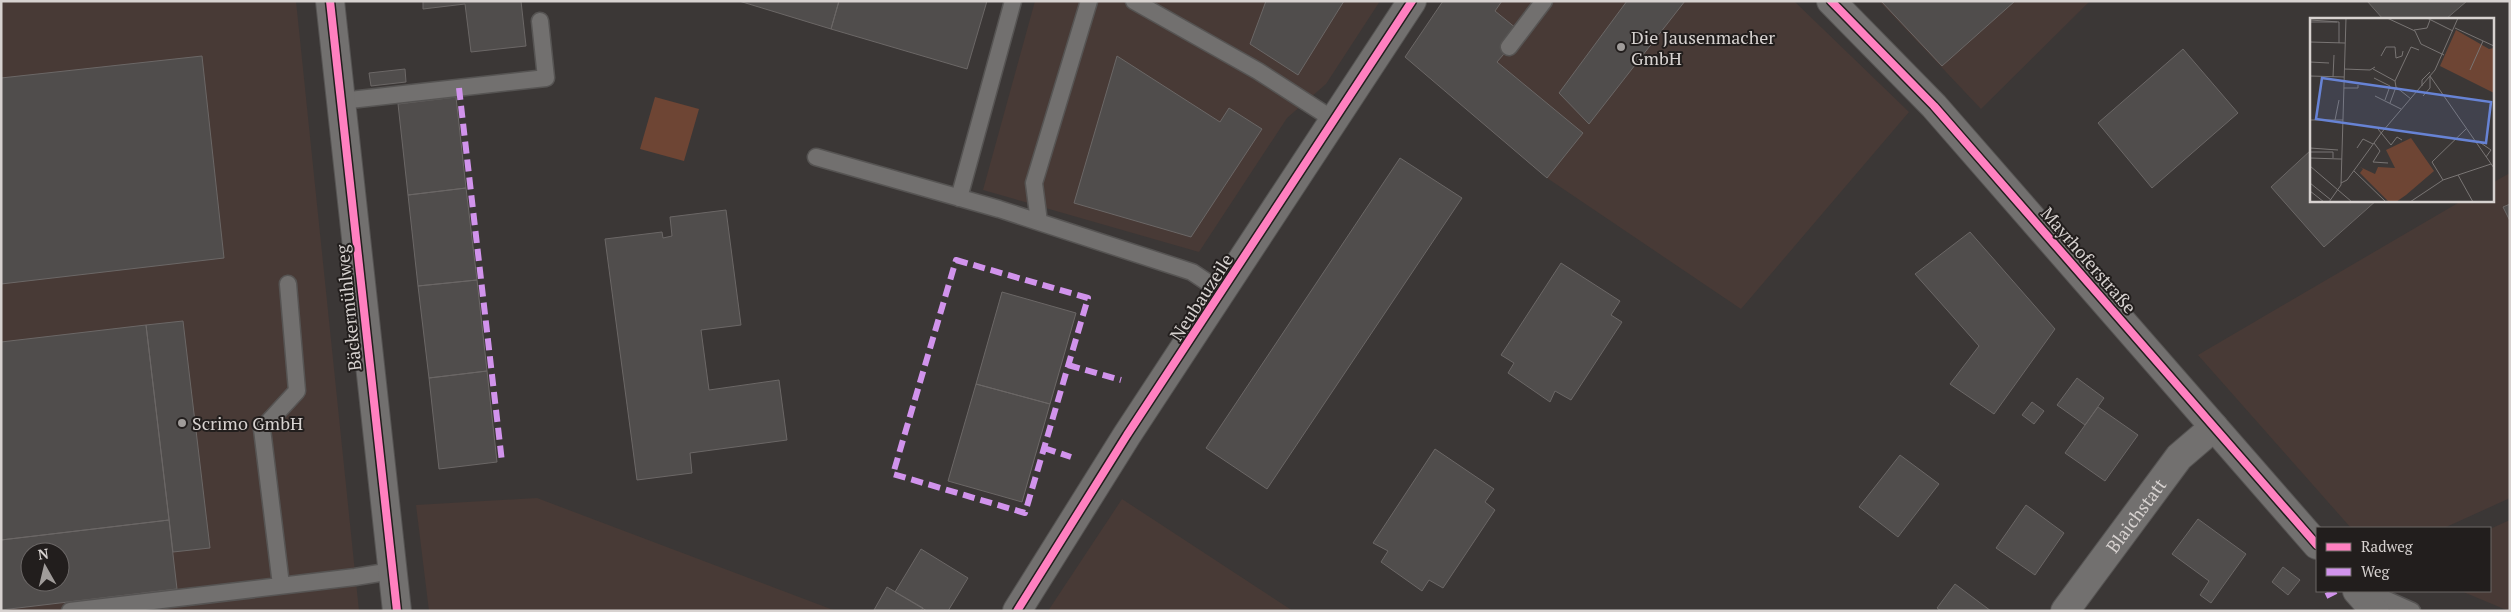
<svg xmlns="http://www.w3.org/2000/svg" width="2511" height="612" viewBox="0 0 2511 612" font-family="'PT Serif',serif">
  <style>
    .built { fill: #483a36; fill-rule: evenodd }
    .green { fill: #6e4534 }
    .building { fill: #504d4c; stroke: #6b6766; fill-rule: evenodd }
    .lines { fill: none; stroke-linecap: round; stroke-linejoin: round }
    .service-casing { stroke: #565453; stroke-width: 19 }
    .minor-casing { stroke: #565453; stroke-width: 30 }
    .tertiary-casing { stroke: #565453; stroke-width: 30 }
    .service { stroke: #72706f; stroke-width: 16 }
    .minor { stroke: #72706f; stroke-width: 28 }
    .tertiary { stroke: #72706f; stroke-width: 28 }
    .quiet { stroke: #d193ec; stroke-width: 6; stroke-dasharray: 12 6; stroke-linecap: butt }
    .cycleway-casing { stroke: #221e1d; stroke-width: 11 }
    .cycleway { stroke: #ff80c0; stroke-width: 8 }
    .poi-dot { fill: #a09c9a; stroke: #221e1d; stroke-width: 2 }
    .labels { text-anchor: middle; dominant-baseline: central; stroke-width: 4; stroke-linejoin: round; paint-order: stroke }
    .poi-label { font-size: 18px; fill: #d7d2d0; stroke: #221e1d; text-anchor: start }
    .street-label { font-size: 18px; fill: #d7d2d0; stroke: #221e1d }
    .inset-road { fill: none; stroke: #797574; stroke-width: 1 }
    .view { fill: #6783d5; fill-opacity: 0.15; stroke: #6783d5; stroke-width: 2.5 }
    .inset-edge { fill: none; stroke: #d7d2d0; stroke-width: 2.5 }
  </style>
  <rect width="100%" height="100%" fill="#3b3736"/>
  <!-- built -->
  <path class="built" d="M1,1H296L359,611H1ZM30,552H60V582H30Z
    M1035,1H1380L1326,84L1287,118L1199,252L983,190Z
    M1443,1H1794L1909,112L1741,309L1547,178L1405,57Z
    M1879,1H2090L1981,109Z
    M2510,173V498L2444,528H2351L2198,355L2463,200H2492V183Z
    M537,498L836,611H429L416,505Z
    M1122,499L1293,611H1048Z
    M2510,520V611H2509L2461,591H2490V529Z"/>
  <!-- green -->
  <path class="green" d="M655,97L699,109L684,161L640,149Z"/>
  <!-- building -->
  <path class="building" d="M423,1H521L526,46L471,52L465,4L423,9Z
    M739,1H839L831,29Z
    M839,1H987L967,69L831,29Z
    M1266,1H1344L1298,75L1250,44Z
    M1443,1H1502L1495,11L1522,33L1497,62L1583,133L1547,178L1405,57Z
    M1627,1H1685L1589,124L1559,93Z
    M1881,1H2015L1942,66Z
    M2367,1H2467L2446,19H2383Z
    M2183,49L2238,113L2152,188L2098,123Z
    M202,56L224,258L1,284V78Z
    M1117,56L1220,122L1229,108L1262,129L1191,237L1074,203Z
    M405,69L406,82L371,86L369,73Z
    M456,97L466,188L408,195L398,104Z
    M2311,150V200H2377L2324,247L2271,187Z
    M1400,158L1462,198L1267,489L1206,448Z
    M466,188L477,280L418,286L408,195Z
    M2510,204V221L2503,207Z
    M726,210L741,325L701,330L709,390L779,380L787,440L690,453L692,473L637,480L605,239L662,232L663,238L672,236L670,217Z
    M1970,232L2055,329L1994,414L1950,384L1979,346L1915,274Z
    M1561,263L1620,301L1611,315L1622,322L1571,400L1555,391L1550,402L1508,373L1514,363L1501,355Z
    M477,280L487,371L429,378L418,286Z
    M1002,292L1076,313L1050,404L976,384Z
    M183,321L210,548L173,552L146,325Z
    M146,325L169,520L1,540V342Z
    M487,371L497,462L439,469L429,378Z
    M2077,378L2104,398L2085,425L2057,405Z
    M976,384L1050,404L1022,502L948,481Z
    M2032,402L2044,411L2034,424L2022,415Z
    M2098,407L2138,435L2105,481L2065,453Z
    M1435,449L1494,489L1485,502L1495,510L1443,588L1429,580L1422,591L1381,562L1388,551L1373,543Z
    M1900,455L1939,484L1898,537L1859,507Z
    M2026,505L2064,533L2035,575L1996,548Z
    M2198,519L2246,554L2211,603L2200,595L2209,581L2172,554Z
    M169,520L177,589L1,610V540ZM30,552H60V582H30Z
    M921,549L968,578L948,611H927L895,592Z
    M2283,567L2300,580L2288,595L2272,582Z
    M1955,584L1991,611H1941L1937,608Z
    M887,587L923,608L921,611L874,610Z"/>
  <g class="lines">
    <!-- service casing -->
    <g class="service-casing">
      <path id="service" d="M1134,1L1258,71L1334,120
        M1509,47L1544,1
        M341,101L546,78L540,21
        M816,157L999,209L1192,272L1222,292
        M959,198L1013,1
        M1039,222L1034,183L1089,1
        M281,585L262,429L297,391L288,284
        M2367,591L2412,611
        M70,611L355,577L392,571"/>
    </g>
    <!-- minor casing -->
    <g class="minor-casing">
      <g id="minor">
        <path d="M1831,1L1934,106L2317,545"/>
        <path d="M2357,591L2375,611"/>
        <path id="s1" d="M2065,611L2179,457L2214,427"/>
      </g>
    </g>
    <!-- tertiary casing -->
    <g class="tertiary-casing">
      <path id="tertiary" d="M330,1L397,611
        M1017,611L1127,435L1412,1"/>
    </g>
    <!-- service -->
    <use href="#service" class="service"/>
    <!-- minor -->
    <use href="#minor" class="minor"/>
    <!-- tertiary -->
    <use href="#tertiary" class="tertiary"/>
    <!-- quiet -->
    <path class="quiet" d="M459,88L502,462
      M956,260L1088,298L1025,513L893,474Z
      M1068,365L1121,380
      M1044,448L1071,457
      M2326,596L2336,591"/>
    <!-- cycleway casing -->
    <g class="cycleway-casing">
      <path id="cycleway" d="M330,1L397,611
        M1831,1L1934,106L2317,545
        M1017,611L1127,435L1412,1"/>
    </g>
    <!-- cycleway -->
    <use href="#cycleway" class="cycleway"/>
  </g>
  <!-- markers -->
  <g class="poi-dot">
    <circle cx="1621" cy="47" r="5"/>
    <circle cx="182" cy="423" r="5"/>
  </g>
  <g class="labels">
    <!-- poi labels -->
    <g class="poi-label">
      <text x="1631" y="37">Die Jausenmacher<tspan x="1631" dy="21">GmbH</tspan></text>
      <text x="192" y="423">Scrimo GmbH</text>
    </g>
    <!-- street labels -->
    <g class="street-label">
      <text transform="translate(2089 260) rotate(49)">Mayrhoferstraße</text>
      <text transform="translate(1201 297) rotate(-57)">Neubauzeile</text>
      <text transform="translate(348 308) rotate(-96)">Bäckermühlweg</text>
      <text stroke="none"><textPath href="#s1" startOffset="119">Blaichstatt</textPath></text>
    </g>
  </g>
  <!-- overview -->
  <g transform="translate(2310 18)">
    <rect width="184" height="184" fill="#3b3736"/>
    <path d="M146,12L179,31L184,30V75L130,48ZM101,120L124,153L96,177L86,184H79L50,155L53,151L50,149L65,156L68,149L85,150L76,132Z" fill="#6e4534"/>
    <path class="inset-road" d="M77,0L105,13L111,26L134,37M117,0L143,13M0,2L29,4V25M0,4H27M145,10L184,28M104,12L117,10L120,2M0,24L35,25M71,38L76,29H85L86,40L92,38L93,33M0,44L19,45M34,51L60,52L65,49M63,51L85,63L86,69M160,52L173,23M0,58L34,59M120,58L184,150M23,59L24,37M64,60L80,68L75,82M85,63L101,29L109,32M112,68V62L120,54M34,70H48V67M65,78L91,91M113,78L120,70V59M80,85L86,69L101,81M0,102H33M25,102L29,82M68,111L81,127L87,119L92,122M168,123L181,132L176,139M64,125L70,133L63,144L78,145M0,130L28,132M47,130L53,121L63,126M23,140V134H0V140L30,141H32M0,148L42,184M44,153L76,184M148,157L163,184M133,162L122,144L157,110M0,165L21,182M31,165L37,162L72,114L125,52L148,0M0,173L14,184M19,184L31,167L36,0M100,184L133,162L181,146"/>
    <path class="view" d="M12,60L181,84L176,125L6,101Z"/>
    <rect width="184" height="184" class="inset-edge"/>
  </g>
  <!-- border -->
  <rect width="2511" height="612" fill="none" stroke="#d7d2d0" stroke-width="5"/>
  <!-- legend -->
  <rect x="2316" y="527" width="175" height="65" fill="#221e1d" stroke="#6a6665"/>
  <rect x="2326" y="543" width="25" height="8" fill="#ff80c0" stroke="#6a6665"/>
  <text x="2361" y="552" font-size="15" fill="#d7d2d0">Radweg</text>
  <rect x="2326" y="568" width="25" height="8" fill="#d193ec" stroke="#6a6665"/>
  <text x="2361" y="577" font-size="15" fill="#d7d2d0">Weg</text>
  <!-- north arrow -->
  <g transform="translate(45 567) rotate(352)"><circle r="24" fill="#221e1d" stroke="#6a6665"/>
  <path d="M0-4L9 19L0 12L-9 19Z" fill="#a09c9a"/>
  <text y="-8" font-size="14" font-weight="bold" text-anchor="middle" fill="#d7d2d0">N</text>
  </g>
</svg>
